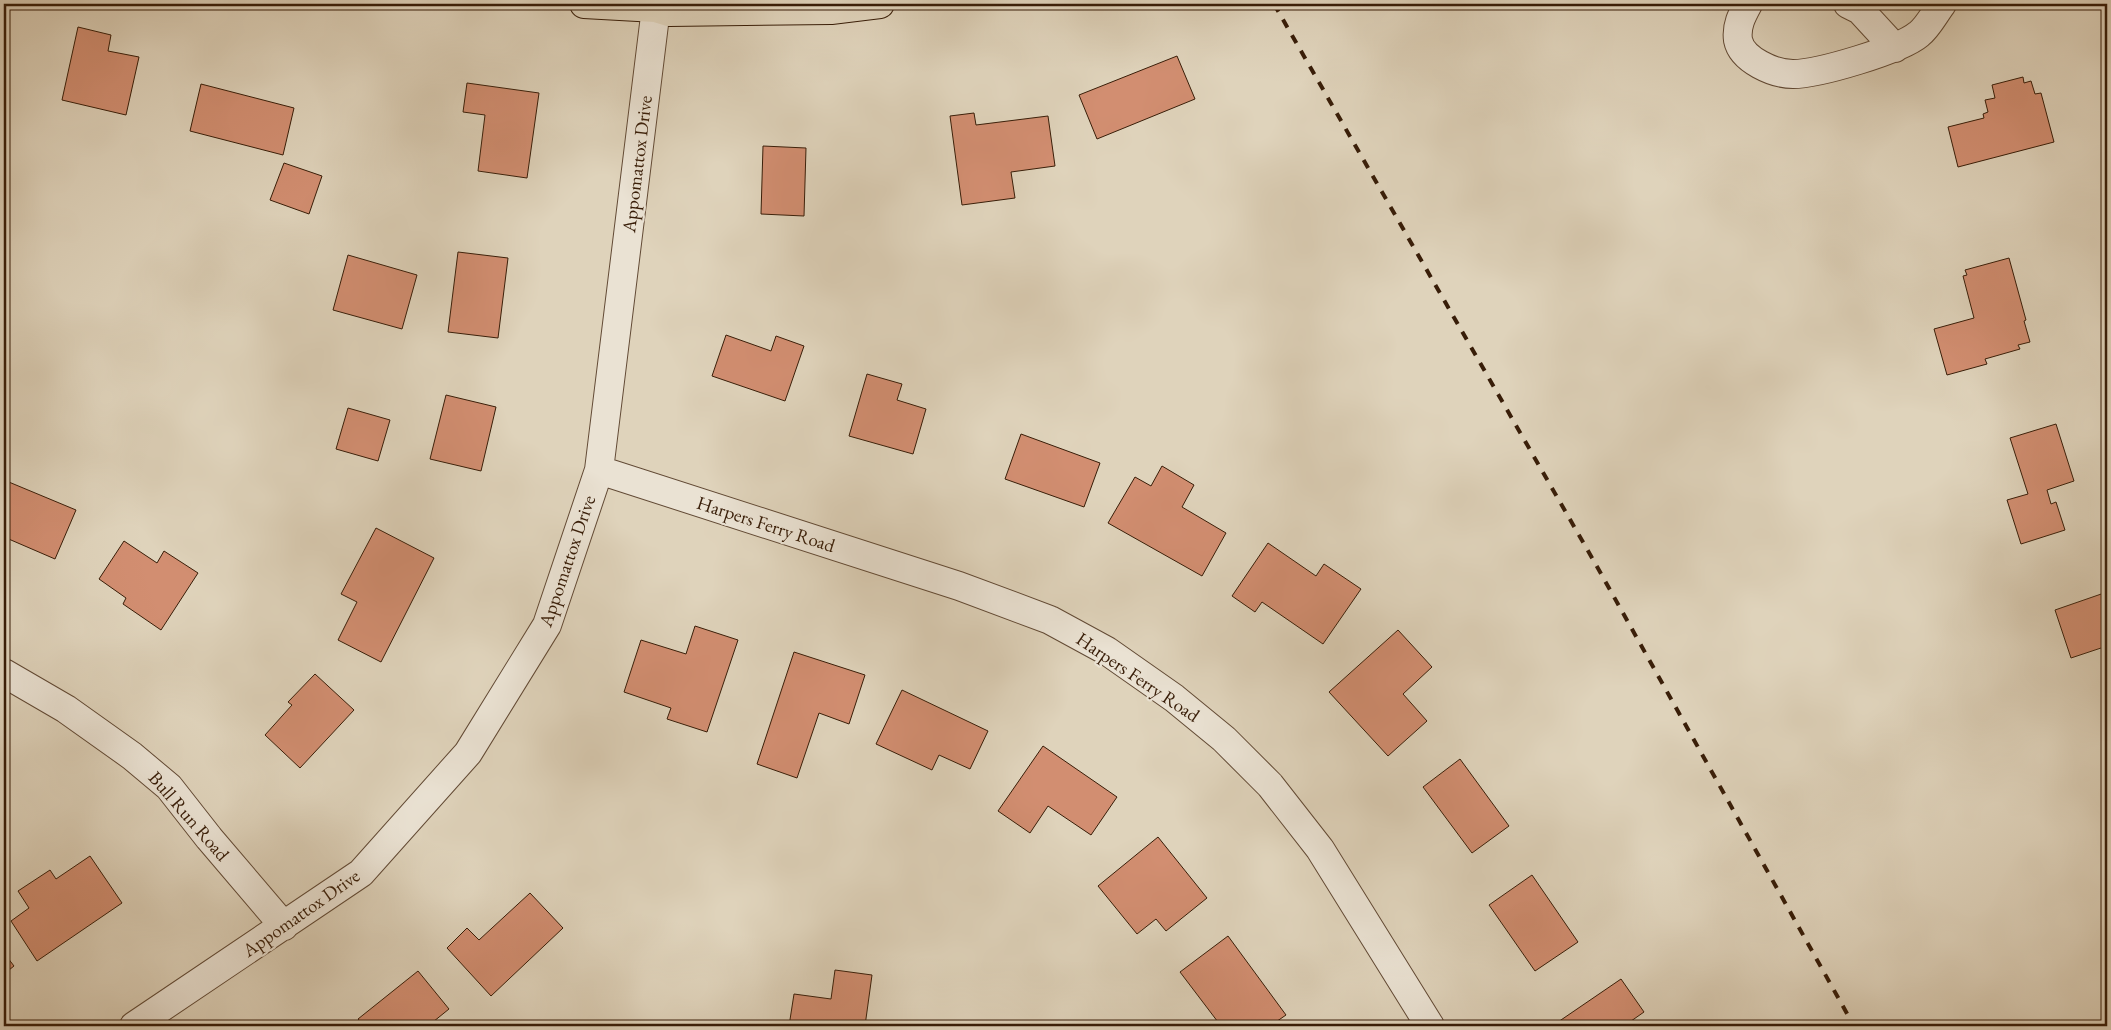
<svg xmlns="http://www.w3.org/2000/svg" width="2111" height="1030" viewBox="0 0 2111 1030" font-family="'EB Garamond',serif">
  <style>
    .building { fill: #d28e71; stroke: #381d08 }
    .lines { fill: none; stroke-linecap: round; stroke-linejoin: round }
    .minor-casing { stroke: #624a35; stroke-width: 30 }
    .major-casing { stroke: #381d08; stroke-width: 30 }
    .minor { stroke: #eae2d3; stroke-width: 28 }
    .major { stroke: #dfd3bb; stroke-width: 28 }
    .rail { stroke: #381d08; stroke-width: 4; stroke-dasharray: 9 9; stroke-linecap: butt }
    .labels { text-anchor: middle; dominant-baseline: central; stroke-width: 4.5; stroke-linejoin: round; paint-order: stroke }
    .street-label { font-size: 19px; fill: #381d08; stroke: #eae2d3 }
  </style>
  <rect width="100%" height="100%" fill="#dfd3bb"/>
  <filter id="stains"><feTurbulence type="fractalNoise" baseFrequency=".004" numOctaves="4"/><feColorMatrix values="0 0 0 0 .2 0 0 0 0 .09 0 0 0 0 .02 0 0 0 .5 -.17"/></filter>
  <radialGradient id="worn" r=".72"><stop offset=".6" stop-color="#630" stop-opacity="0"/><stop offset="1" stop-color="#630" stop-opacity=".3"/></radialGradient>
  <!-- building -->
  <path class="building" d="M78,27L111,35L108,51L139,57L126,115L62,100Z
    M1177,56L1195,99L1097,139L1079,95Z
    M2023,77L2024,83L2031,81L2035,94L2041,93L2054,142L1958,167L1948,127L1984,118L1983,114L1988,112L1985,100L1995,98L1992,85Z
    M467,83L539,93L527,178L478,171L485,115L463,112Z
    M201,84L294,108L283,155L190,131Z
    M974,113L976,125L1048,116L1055,166L1011,172L1015,198L962,205L950,116Z
    M763,146L806,148L804,216L761,214Z
    M284,163L322,176L309,214L270,200Z
    M458,252L508,258L498,338L448,332Z
    M348,255L417,275L402,329L333,310Z
    M2009,258L2026,320L2024,321L2030,342L2018,345L2020,349L1985,359L1987,364L1947,375L1934,329L1974,318L1963,276L1967,275L1965,270Z
    M726,335L771,351L776,336L804,346L785,401L712,376Z
    M867,374L902,384L897,400L926,409L913,454L849,436Z
    M446,395L496,407L481,471L430,459Z
    M348,408L390,420L378,461L336,449Z
    M2056,424L2074,481L2047,490L2051,504L2056,502L2065,530L2021,544L2007,500L2028,494L2010,438Z
    M1021,434L1100,463L1084,507L1005,479Z
    M1162,466L1194,485L1182,507L1226,533L1202,576L1108,523L1135,477L1151,486Z
    M4,480L76,510L55,559L4,537Z
    M376,528L434,558L381,662L338,640L357,602L341,594Z
    M124,541L157,563L164,551L198,573L161,630L123,604L126,598L99,579Z
    M1268,543L1316,576L1324,564L1361,589L1323,644L1262,602L1255,612L1232,596Z
    M2107,592V646L2071,658L2055,610Z
    M695,626L738,640L707,732L667,719L671,708L624,692L641,640L686,654Z
    M1398,630L1432,667L1403,694L1427,721L1388,756L1329,692Z
    M794,652L865,675L849,724L819,713L797,778L757,764Z
    M315,674L354,710L300,768L265,735L292,705L288,702Z
    M902,690L988,731L970,769L939,755L932,770L876,744Z
    M1043,746L1117,797L1091,835L1048,806L1030,833L998,811Z
    M1460,759L1509,826L1472,853L1423,787Z
    M1158,837L1207,898L1166,931L1156,919L1137,934L1098,886Z
    M90,856L122,903L37,961L11,921L29,908L18,891L50,870L56,879Z
    M1532,875L1578,942L1535,971L1489,905Z
    M530,893L563,928L491,996L447,948L467,928L479,940Z
    M1228,936L1286,1015L1270,1026H1221L1180,972Z
    M4,953L14,966L4,974Z
    M835,970L872,975L865,1026H789L794,994L831,999Z
    M418,971L449,1009L428,1026H364L358,1019Z
    M1621,979L1644,1012L1624,1026H1561L1558,1022Z"/>
  <g class="lines">
    <!-- minor casing -->
    <g class="minor-casing">
      <path id="minor" d="M1748,4C1742,15 1736,26 1738,40C1742,60 1774,74 1793,74C1818,74 1900,50 1919,34C1928,27 1935,13 1942,4
        M1848,4L1860,10L1895,48
        M599,470L959,586L1050,620L1107,651L1174,698L1224,739L1270,785L1320,849L1430,1026
        M4,673L66,709L132,756L169,787L209,838L284,926
        M134,1026L361,873L468,753L547,625L599,470L656,8"/>
    </g>
    <!-- major casing -->
    <g class="major-casing">
      <path id="major" d="M584,4L656,8L669,12L831,10L880,4"/>
    </g>
    <!-- minor -->
    <use href="#minor" class="minor"/>
    <!-- major -->
    <use href="#major" class="major"/>
    <!-- rail -->
    <path class="rail" d="M1274,4L1595,563L1854,1026"/>
  </g>
  <g class="labels">
    <!-- street labels -->
    <g class="street-label">
      <text transform="translate(637 164) rotate(-83)">Appomattox Drive</text>
      <text transform="translate(766 524) rotate(18)">Harpers Ferry Road</text>
      <text transform="translate(567 561) rotate(-71)">Appomattox Drive</text>
      <text transform="translate(1138 677) rotate(34)">Harpers Ferry Road</text>
      <text transform="translate(189 816) rotate(49)">Bull Run Road</text>
      <text transform="translate(301 913) rotate(-35)">Appomattox Drive</text>
    </g>
  </g>
  <!-- margin -->
  <rect width="2111" height="1030" fill="none" stroke="#dfd3bb" stroke-width="20"/>
  <rect x="5" y="5" width="2101" height="1020" fill="none" stroke="#381d08" stroke-width="2.5"/>
  <rect x="10" y="10" width="2091" height="1010" fill="none" stroke="#381d08"/>
  <rect width="100%" height="100%" filter="url(#stains)"/>
  <rect width="100%" height="100%" fill="url(#worn)"/>
</svg>
